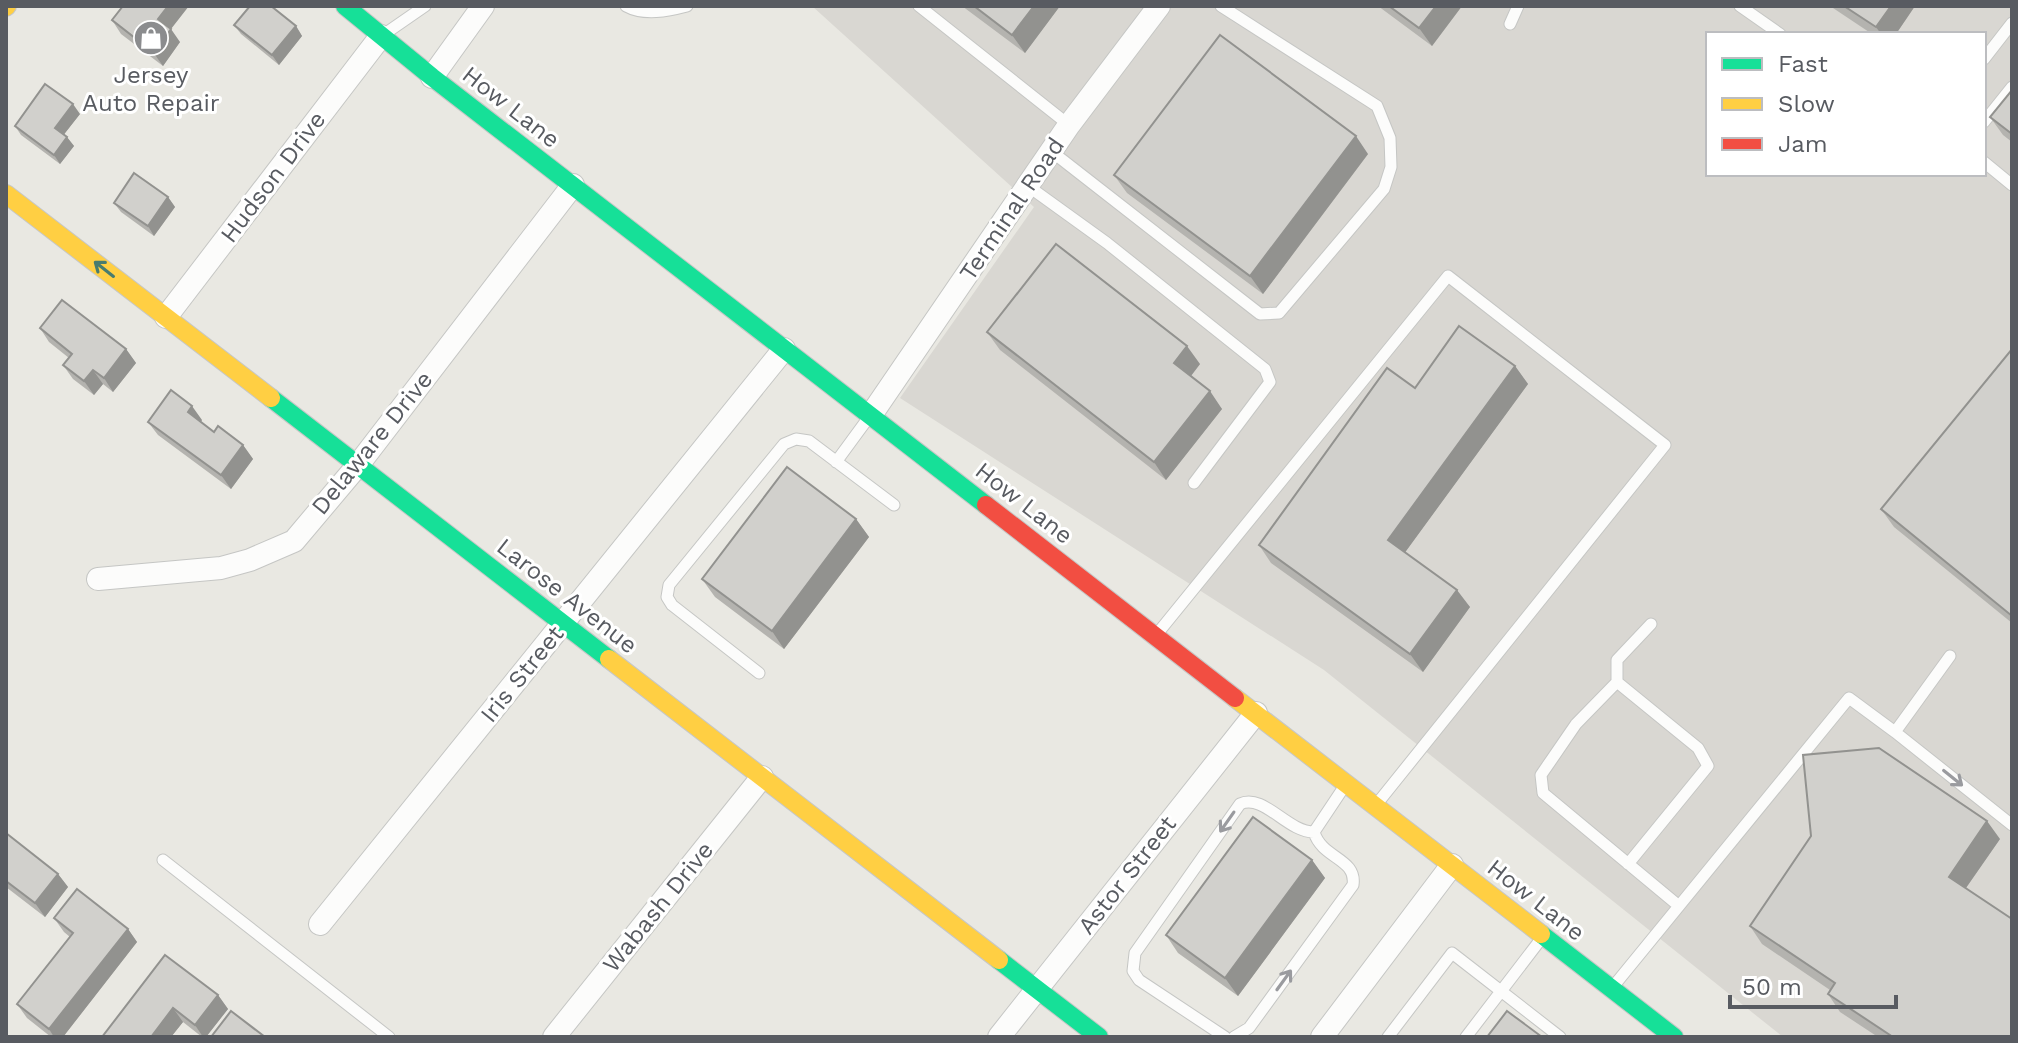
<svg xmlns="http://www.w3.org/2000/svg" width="2018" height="1043" viewBox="0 0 2018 1043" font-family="'Work Sans',sans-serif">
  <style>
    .industrial { fill: #d9d7d2; fill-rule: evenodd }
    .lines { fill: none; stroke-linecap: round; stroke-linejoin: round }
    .lane-casing { stroke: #c5c6c4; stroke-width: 13 }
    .street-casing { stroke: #c5c6c4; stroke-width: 24 }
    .fast-casing { stroke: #c6c7c6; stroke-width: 20 }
    .slow-casing { stroke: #c6c7c6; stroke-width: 20 }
    .jam-casing { stroke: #c6c7c6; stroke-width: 20 }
    .lane { stroke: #fcfcfb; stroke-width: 11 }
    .street { stroke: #fcfcfb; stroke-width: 22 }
    .fast { stroke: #16e098; stroke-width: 18 }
    .slow { stroke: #ffcf43; stroke-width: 18 }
    .jam { stroke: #f24e42; stroke-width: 18 }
    .wall { fill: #b4b3af }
    .shaded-wall { fill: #92928f }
    .building { fill: #d1d0cc; stroke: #92928f; stroke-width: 2 }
    .oneway { stroke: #487c6f }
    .oneway2 { stroke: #9a9b9f }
    .labels { text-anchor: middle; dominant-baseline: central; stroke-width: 6; stroke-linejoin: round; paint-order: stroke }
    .poi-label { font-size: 24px; fill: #585b61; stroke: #fff }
    .street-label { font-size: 24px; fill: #585b61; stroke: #fff }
  </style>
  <rect width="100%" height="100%" fill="#e9e8e2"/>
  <!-- industrial -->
  <path class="industrial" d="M812,6H2012V1037H1783L1324,670L900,398L1034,207ZM1708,34H1984V174H1708Z"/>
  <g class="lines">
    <!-- lane casing -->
    <g class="lane-casing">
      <path id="lane" d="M626,6C644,16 668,11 687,6
        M919,6L1069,125
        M1740,6L1780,34
        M1510,24L1518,6
        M386,33L425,6
        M1984,59L2012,23
        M1984,122L2012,87
        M1051,151L1260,314L1279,313L1384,189L1391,167L1390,138L1377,106L1221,6
        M1984,162L2012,185
        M1028,186L1107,243L1265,369L1270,382L1194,483
        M836,462L869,417
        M1157,634L1448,276L1665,445L1376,805
        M759,673L672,605L667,597L669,585L784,444L796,439L809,441L894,505
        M1617,682V660L1651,624
        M1895,732L2012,825
        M1314,832L1344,787
        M163,860L389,1037
        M1628,864L1708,766L1698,748L1617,682L1576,724L1541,775L1543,793L1679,906
        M1612,988L1849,698L1895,732L1950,656
        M1225,1037L1139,980L1133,971L1135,953L1240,804C1264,793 1287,832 1314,832
        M1234,1037L1249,1028L1353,885C1357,858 1322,859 1314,832
        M1388,1037L1452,953L1560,1037
        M1466,1037L1541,939"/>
    </g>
    <!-- street casing -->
    <g class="street-casing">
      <path id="street" d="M432,77L483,6
        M166,317L381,36
        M871,415L1069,125L1159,6
        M98,579L221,568L250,560L294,541L358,465L573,185
        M320,924L784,349
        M554,1037L762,777
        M999,1037L1256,713
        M1322,1037L1452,865"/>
    </g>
    <!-- fast casing -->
    <g class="fast-casing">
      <path id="fast" d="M345,6L432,77L986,505
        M271,398L609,659
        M1541,934L1674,1037
        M999,960L1099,1037"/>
    </g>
    <!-- slow casing -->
    <g class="slow-casing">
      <path id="slow" d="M6,7L7,6
        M6,194L271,398
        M609,659L999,960
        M1235,698L1541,934"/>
    </g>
    <!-- jam casing -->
    <g class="jam-casing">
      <path id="jam" d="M986,505L1235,698"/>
    </g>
    <!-- lane -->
    <use href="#lane" class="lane"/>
    <!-- street -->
    <use href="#street" class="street"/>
    <!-- fast -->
    <use href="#fast" class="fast"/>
    <!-- slow -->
    <use href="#slow" class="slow"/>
    <!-- jam -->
    <use href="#jam" class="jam"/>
  </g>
  <!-- wall -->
  <path class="wall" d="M962,6H1060L1025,53Z
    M1378,6H1462L1432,46Z
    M1830,6H1915L1896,34H1872Z
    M112,20L180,42L163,66L121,34Z
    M234,25L296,26L302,36L279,65L241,34Z
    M2012,90V142L2003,135L1990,117Z
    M80,114L64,134L74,146L60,164L21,135L15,126Z
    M1368,154L1263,294L1127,193L1114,175Z
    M168,197L175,207L154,236L121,212L114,203Z
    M40,328L126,349L136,363L113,392L103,384L94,395L73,379L63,365L69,358L49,342Z
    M987,332L1200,364L1191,376L1222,409L1166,480L1000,350Z
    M2012,349V623L1894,527L1881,509Z
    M1515,366L1528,384L1405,552L1470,607L1423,672L1271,563L1259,545L1415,388Z
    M202,420L201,422L214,432L243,445L253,459L231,489L158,435L148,422Z
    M856,519L869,537L784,649L715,597L702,579Z
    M6,833L58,874L68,887L45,917L6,887Z
    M2000,839L1966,888L2012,1037H1878L1840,1012L1828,994L1830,990L1762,944L1750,926Z
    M1312,860L1325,878L1238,996L1178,953L1166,935Z
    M54,918L128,929L137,942L63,1037H51L27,1018L17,1004L70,937L64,932Z
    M165,955L218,995L228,1009L206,1037H202L183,1022L171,1037Z"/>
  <!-- shaded-wall -->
  <path class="shaded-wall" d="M168,6H189L171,29L180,42L163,66L153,52L158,19Z
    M1034,6H1060L1025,53L1012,35Z
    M1436,6H1462L1432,46L1419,28Z
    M1891,6H1915L1896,34H1881L1876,27Z
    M296,26L302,36L279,65L272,55Z
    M73,104L80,114L62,137L55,128Z
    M1356,136L1368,154L1263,294L1250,276Z
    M67,137L74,146L60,164L54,155Z
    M168,197L175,207L154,236L148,226Z
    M1187,346L1200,364L1187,381L1174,363Z
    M126,349L136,363L113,392L104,378Z
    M1515,366L1528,384L1401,558L1388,540Z
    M93,370L103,384L94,395L84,381Z
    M1210,391L1222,409L1166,480L1154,462Z
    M192,406L202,420L197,426L188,412Z
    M243,445L253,459L231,489L221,475Z
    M856,519L869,537L784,649L772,631Z
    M1457,590L1470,607L1423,672L1410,654Z
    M1987,821L2000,839L1961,895L1949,877Z
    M1312,860L1325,878L1238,996L1225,978Z
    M58,874L68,887L45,917L35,903Z
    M128,929L137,942L63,1037H54L49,1029Z
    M218,995L228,1009L206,1037H203L195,1025Z
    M173,1008L183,1022L171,1037H151Z"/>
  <!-- building -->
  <path class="building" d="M123,6H168L158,19L171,29L153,52L112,20Z
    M250,6H271L296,26L272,55L234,25Z
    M974,6H1034L1012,35Z
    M1389,6H1436L1419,28Z
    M1844,6H1891L1876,27Z
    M1220,35L1356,136L1250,276L1114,175Z
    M45,84L73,104L55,128L67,137L54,155L15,126Z
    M2012,90V134L1990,117Z
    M134,173L168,197L148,226L114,203Z
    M1056,244L1187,346L1174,363L1210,391L1154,462L987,332Z
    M62,300L126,349L104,378L93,370L84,381L63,365L72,354L40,328Z
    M1459,326L1515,366L1388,540L1457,590L1410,654L1259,545L1387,368L1415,388Z
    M2012,349V616L1881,509Z
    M171,390L192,406L188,412L214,432L218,426L243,445L221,475L148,422Z
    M787,467L856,519L772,631L702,579Z
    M1879,748L1987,821L1949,877L2012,919V1037H1893L1828,994L1835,983L1750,926L1811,836L1803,755Z
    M1253,817L1312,860L1225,978L1166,935Z
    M6,833L58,874L35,903L6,881Z
    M77,889L128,929L49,1029L17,1004L73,933L54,918Z
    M165,955L218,995L195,1025L173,1008L151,1037H102Z
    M231,1011L265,1037H211Z
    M1507,1011L1542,1037H1487Z"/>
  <!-- one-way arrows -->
  <defs><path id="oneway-shaft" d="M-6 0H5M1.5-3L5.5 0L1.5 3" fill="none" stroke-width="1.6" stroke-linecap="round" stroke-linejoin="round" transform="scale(2)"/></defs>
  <use class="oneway" href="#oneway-shaft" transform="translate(104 269) rotate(-142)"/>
  <g class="oneway2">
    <use href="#oneway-shaft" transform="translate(1953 778) rotate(39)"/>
    <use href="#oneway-shaft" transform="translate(1227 822) rotate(125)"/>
    <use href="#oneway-shaft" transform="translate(1284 980) rotate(-54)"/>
  </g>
  <!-- icons -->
  <defs>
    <g id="shop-disc" transform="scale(1.8)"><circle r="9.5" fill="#8b8c8e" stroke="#fff"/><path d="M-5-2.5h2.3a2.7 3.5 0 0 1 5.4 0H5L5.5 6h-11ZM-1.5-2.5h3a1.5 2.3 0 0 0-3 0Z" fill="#fff"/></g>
  </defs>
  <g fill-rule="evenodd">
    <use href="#shop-disc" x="151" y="38"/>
  </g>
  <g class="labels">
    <!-- poi labels -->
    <g class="poi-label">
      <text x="151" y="75">Jersey<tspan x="151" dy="28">Auto Repair</tspan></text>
    </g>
    <!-- street labels -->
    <g class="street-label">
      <text transform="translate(511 107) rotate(38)">How Lane</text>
      <text transform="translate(273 177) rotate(-53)">Hudson Drive</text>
      <text transform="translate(1012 209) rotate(-56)">Terminal Road</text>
      <text transform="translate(372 443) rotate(-51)">Delaware Drive</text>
      <text transform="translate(1024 503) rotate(38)">How Lane</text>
      <text transform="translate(567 596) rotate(38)">Larose Avenue</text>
      <text transform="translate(522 674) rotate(-51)">Iris Street</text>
      <text transform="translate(1127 875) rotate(-52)">Astor Street</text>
      <text transform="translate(1536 900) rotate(38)">How Lane</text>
      <text transform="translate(658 907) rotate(-51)">Wabash Drive</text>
    </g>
  </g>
  <!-- border -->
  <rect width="2018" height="1043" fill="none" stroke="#585b61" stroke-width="16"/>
  <!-- legend -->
  <rect x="1706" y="32" width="280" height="144" fill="#ffffff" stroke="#bcbdc0" stroke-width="2"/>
  <rect x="1722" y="58" width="40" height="12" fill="#16e098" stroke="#bcbdc0" stroke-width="2"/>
  <text x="1778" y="72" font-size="24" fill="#585b61">Fast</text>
  <rect x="1722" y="98" width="40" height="12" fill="#ffcf43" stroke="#bcbdc0" stroke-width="2"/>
  <text x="1778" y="112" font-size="24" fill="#585b61">Slow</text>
  <rect x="1722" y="138" width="40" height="12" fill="#f24e42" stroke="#bcbdc0" stroke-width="2"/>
  <text x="1778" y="152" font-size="24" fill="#585b61">Jam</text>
  <!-- scale -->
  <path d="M1730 995v12h166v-12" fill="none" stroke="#585b61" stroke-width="4"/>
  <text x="1742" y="995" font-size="24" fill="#585b61" stroke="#ffffff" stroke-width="6" paint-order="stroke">50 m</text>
</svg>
